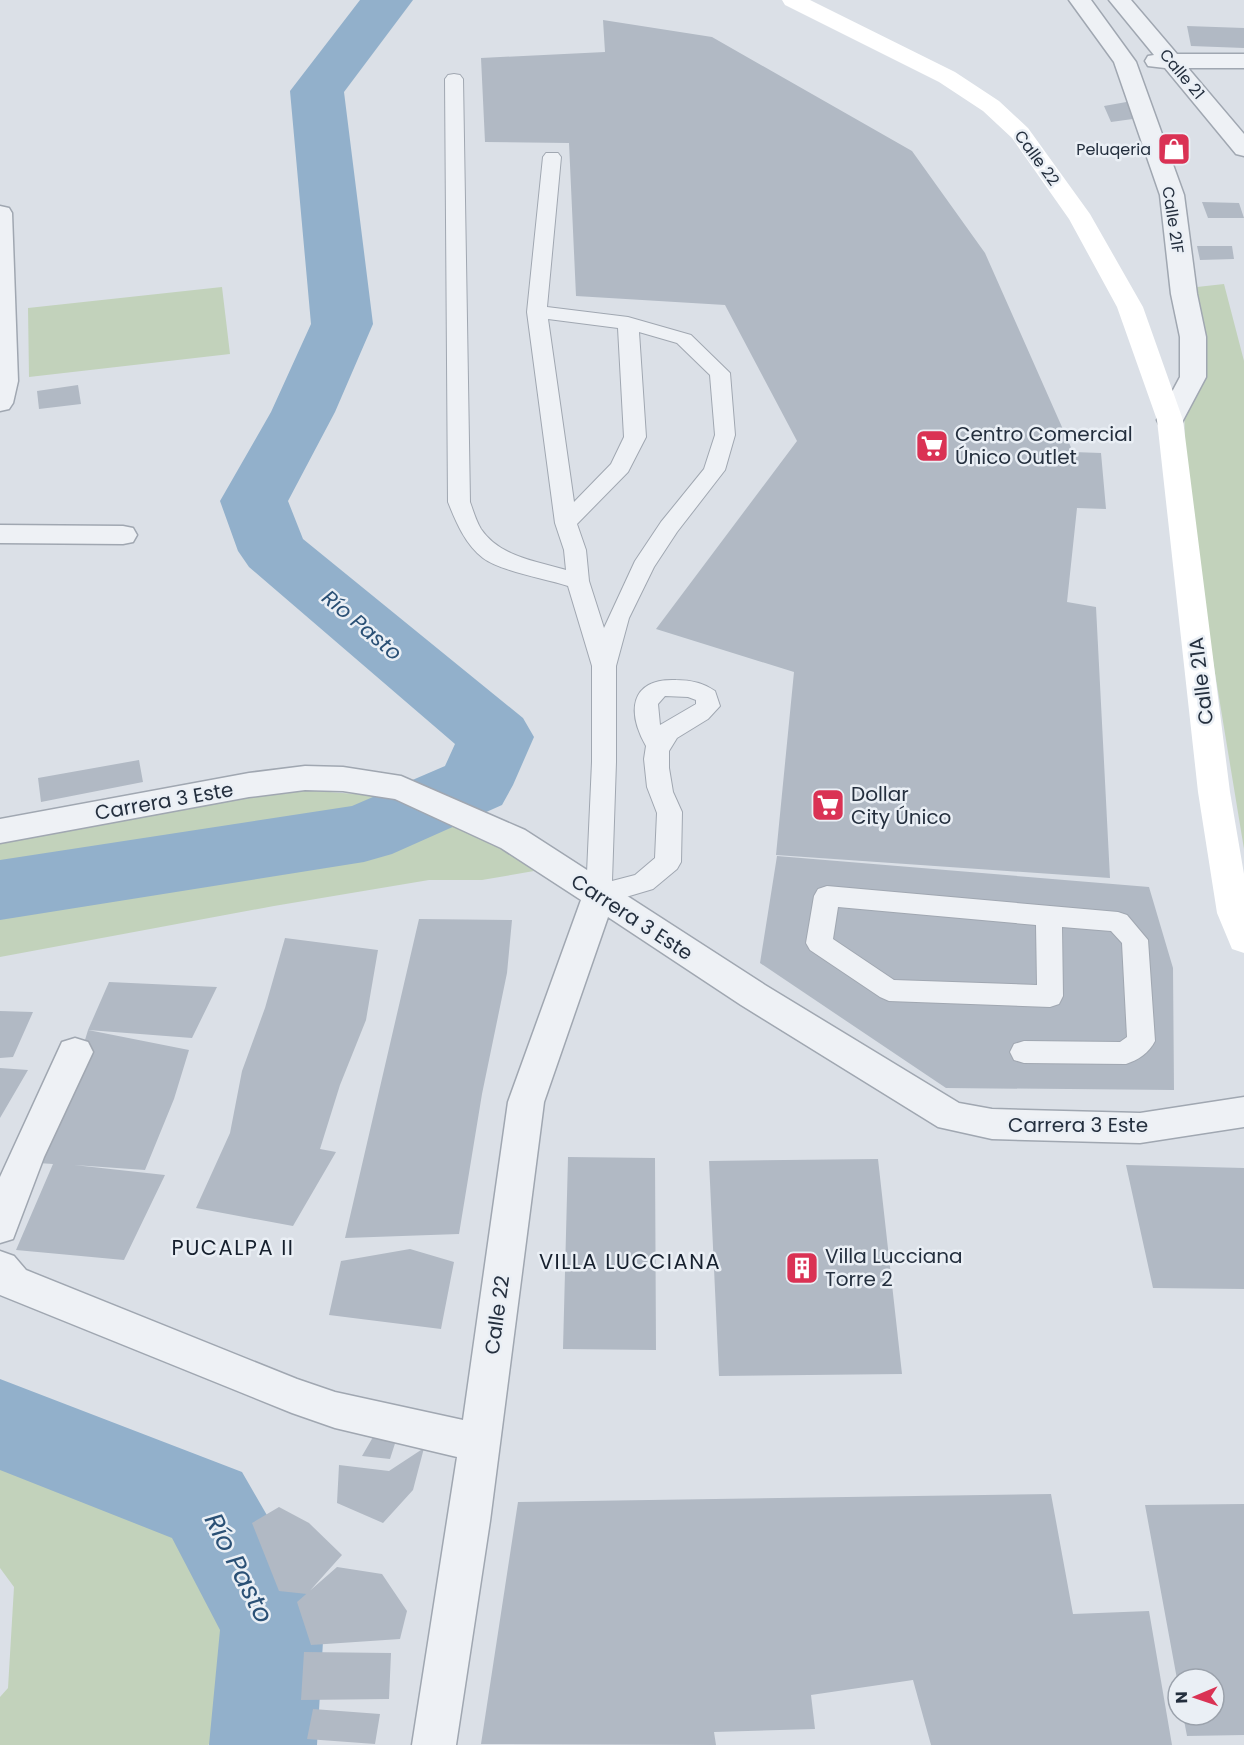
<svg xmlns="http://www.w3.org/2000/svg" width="1244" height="1745" viewBox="0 0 1244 1745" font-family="Poppins,sans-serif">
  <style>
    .green { fill: #c2d2bb }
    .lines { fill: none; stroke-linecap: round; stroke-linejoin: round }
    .river { fill: #92b0cb; fill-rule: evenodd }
    .building { fill: #b1b9c4 }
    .service-casing { stroke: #a0a7b1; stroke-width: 2 }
    .minor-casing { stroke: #a0a7b1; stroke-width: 3 }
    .service { fill: #eef1f5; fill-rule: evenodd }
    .minor { fill: #eef1f5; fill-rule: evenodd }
    .secondary { fill: #fff; fill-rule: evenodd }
    .labels { text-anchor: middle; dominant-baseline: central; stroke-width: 5; stroke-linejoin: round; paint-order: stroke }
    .far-street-label { font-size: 16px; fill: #242f3e; stroke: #eaeff5 }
    .far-poi-label { font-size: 16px; fill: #242f3e; stroke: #eaeff5; text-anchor: end }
    .poi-label { font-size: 20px; fill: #242f3e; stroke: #eaeff5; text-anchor: start }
    .street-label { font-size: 20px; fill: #242f3e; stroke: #eaeff5 }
    .water-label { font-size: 21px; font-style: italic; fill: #2a5075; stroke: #eaeff5 }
    .neighbourhood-label { font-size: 21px; letter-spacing: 1.5px; fill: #16202e; stroke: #eaeff5 }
    .near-water-label { font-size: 26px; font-style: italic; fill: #2a5075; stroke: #eaeff5 }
  </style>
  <rect width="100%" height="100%" fill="#dbe0e7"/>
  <!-- green -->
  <path class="green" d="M1224,284L1244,361V849L1186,497L1184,397L1188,288Z
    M222,287L230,354L29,377L28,308Z
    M276,788L382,796L367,819L0,877V841Z
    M440,819L491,837L534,871L482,880H429L274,906L0,957V900L59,892L407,833Z
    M0,1437L91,1470L192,1514L221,1588L234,1661L221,1736L208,1745H0V1697L8,1688L14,1587L0,1568Z"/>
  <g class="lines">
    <!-- river -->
    <path class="river" d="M360,0H413L344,92L373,324L335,412L288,501L303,539L523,718L534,737L513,785L502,805L392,854L364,862L0,920V860L352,806L445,766L455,744L249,567L238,551L220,501L271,412L311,324L290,91Z
      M0,1379L242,1472L309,1588L324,1624L317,1745H209L220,1630L172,1538L0,1470Z"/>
  </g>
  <!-- building -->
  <path class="building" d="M603,20L712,37L912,151L985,253L1073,452L1101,453L1106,509L1077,508L1067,602L1096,607L1110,878L776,855L794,672L656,629L797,441L725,305L576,296L569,143L485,142L481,58L605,52Z
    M1187,26L1244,28V48L1191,46Z
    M1132,101L1140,118L1111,122L1104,106Z
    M1202,202L1239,203L1244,218H1208Z
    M1197,246H1232L1234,259L1200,260Z
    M78,385L81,404L39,409L37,391Z
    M139,760L143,782L41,802L38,778Z
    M777,856L1149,887L1173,968L1174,1090L946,1088L760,963Z
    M419,919L512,920L507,973L482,1094L459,1234L345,1238Z
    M285,938L378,950L366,1020L340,1085L320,1149L336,1152L293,1226L196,1208L230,1133L242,1071L265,1008Z
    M109,982L217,987L192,1038L88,1030Z
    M0,1011L33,1012L13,1057L0,1058Z
    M88,1030L189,1050L174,1099L145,1170L74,1165L165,1175L124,1260L16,1250L53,1164L38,1163L70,1090Z
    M0,1068L28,1070L0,1118Z
    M568,1157L655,1158L656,1350L563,1349Z
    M878,1159L902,1374L719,1376L709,1161Z
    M1126,1165L1244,1168V1289L1153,1288Z
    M410,1249L454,1262L441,1329L329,1315L341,1261Z
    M380,1425L400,1428L390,1459L362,1456Z
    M424,1448L413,1490L383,1523L337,1503L339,1465L389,1471Z
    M1051,1494L1073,1614L1149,1611L1172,1745H931L913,1680L811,1695L815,1729L714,1732L716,1745L481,1744L518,1502Z
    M1244,1504V1735L1187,1736L1183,1715H1214V1679H1177L1145,1505Z
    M279,1507L309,1523L342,1555L307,1594L279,1591L252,1523Z
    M337,1567L382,1574L407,1611L400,1639L311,1645L297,1602Z
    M304,1652L391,1653L389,1699L301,1700Z
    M313,1709L380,1714L375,1744L307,1739Z"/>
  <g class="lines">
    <!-- service casing -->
    <g class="service-casing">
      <path id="service" d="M454,74L460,75L463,79L470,502C473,510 476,521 481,529C500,557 536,561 566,570L564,550L555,523L527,312L543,157L546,153H558L561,157L547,307L628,317L691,335L730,373L735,435L725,470L677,532L654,567L629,618L616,666V762L612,881L635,875L655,858L657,813L647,787L644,759L646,746C627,713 629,678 676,680C690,680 704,683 715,691L720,706L708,719L677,738L669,751V768L673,792L682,812L681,862L677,869L653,889L599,905L590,902L586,895L592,762V666L568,586C546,579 500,571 483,558C465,544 456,522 448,502L445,79L448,75ZM548,319L618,328L624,437L611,464L574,502ZM639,332L677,343L710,375L715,435L704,469L661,522L635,561L604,628L589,581L586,550L577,524L628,472L646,437ZM665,696L688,697L696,700V704L660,725L658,704Z
        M827,886L1118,912L1127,915L1148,940L1155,1041C1149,1053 1138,1060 1126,1064L1024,1063L1014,1060L1010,1052L1014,1044L1024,1041L1120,1042L1127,1037L1122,943L1111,931L1062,927L1063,996L1059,1004L1050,1007L889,1001L880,997L810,950L806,943L814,896L818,889ZM838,907L1036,925L1037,985L894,980L833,939Z"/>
    </g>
    <!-- minor casing -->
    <g class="minor-casing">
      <path id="minor" d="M1069,0H1091L1136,62L1184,195L1197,294L1206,337V377L1180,426L1170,428L1160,426L1157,420L1180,377V337L1171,294L1160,195L1114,62Z
        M1109,0H1131L1177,54H1244V68H1188L1244,134V156L1236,154L1165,68L1148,66L1145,61L1148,56L1154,55Z
        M0,206L9,208L12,213L18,381L13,403L9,409L0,411Z
        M0,525L123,526L133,528L137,535L133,542L123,544L0,543Z
        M305,766L343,767L401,776L525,830L765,985L959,1103L992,1109L1140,1113L1244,1097V1127L1140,1143L992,1139L938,1127L741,1005L608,917L544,1102L490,1521L456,1745H412L457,1457L335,1428L292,1413L0,1295V1251L14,1256L26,1270L297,1379L335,1392L463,1420L508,1102L581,900L501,848L395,799L343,791L305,790L249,797L0,843V819L249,773Z
        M75,1038L88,1042L93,1052L44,1157L13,1239L0,1243V1177L62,1042Z"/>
    </g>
    <!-- service -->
    <use href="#service" class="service"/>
    <!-- minor -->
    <use href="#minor" class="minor"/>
    <!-- secondary -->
    <path class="secondary" d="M782,0H810L955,72L999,101L1028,128L1090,214L1143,307L1183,420L1230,792L1244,874V953L1232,949L1217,913L1198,792L1157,420L1117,307L1069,219L1012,138L983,111L939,82L785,5Z"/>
  </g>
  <!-- icons -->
  <defs>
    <g id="shop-square" transform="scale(1.725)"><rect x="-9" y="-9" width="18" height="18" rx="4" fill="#da3254" stroke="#eaeff5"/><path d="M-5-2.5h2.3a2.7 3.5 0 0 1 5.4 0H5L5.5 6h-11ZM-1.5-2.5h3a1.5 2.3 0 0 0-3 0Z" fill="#fff"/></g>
    <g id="supermarket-square" transform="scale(1.725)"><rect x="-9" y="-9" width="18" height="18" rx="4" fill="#da3254" stroke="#eaeff5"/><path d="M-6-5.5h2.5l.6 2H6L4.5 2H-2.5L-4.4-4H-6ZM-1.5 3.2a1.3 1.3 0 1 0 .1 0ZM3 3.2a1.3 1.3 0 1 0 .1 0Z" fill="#fff"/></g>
    <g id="building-square" transform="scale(1.725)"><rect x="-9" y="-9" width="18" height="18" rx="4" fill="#da3254" stroke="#eaeff5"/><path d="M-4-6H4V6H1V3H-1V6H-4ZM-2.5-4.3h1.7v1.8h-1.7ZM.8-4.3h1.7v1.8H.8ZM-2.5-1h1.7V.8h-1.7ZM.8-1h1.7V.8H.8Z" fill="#fff"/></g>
  </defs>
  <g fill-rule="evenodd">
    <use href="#shop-square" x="1174" y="149"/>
    <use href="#supermarket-square" x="932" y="446"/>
    <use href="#supermarket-square" x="828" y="805"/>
    <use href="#building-square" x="802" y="1268"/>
  </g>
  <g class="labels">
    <!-- far-street labels -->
    <g class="far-street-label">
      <text transform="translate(1182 74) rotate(50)">Calle 21</text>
      <text transform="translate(1037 158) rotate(54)">Calle 22</text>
      <text transform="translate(1173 220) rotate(81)">Calle 21F</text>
    </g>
    <!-- far-poi labels -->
    <g class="far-poi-label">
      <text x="1151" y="149">Peluqeria</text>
    </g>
    <!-- poi labels -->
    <g class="poi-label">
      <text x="955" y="434">Centro Comercial<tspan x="955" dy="23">Único Outlet</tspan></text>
      <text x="851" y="794">Dollar<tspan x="851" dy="23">City Único</tspan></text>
      <text x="825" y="1256">Villa Lucciana<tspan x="825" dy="23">Torre 2</tspan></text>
    </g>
    <!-- street labels -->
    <g class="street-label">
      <text transform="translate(1201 681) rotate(-97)">Calle 21A</text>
      <text transform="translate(164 801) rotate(-10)">Carrera 3 Este</text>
      <text transform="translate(632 917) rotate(33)">Carrera 3 Este</text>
      <text x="1078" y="1125">Carrera 3 Este</text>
      <text transform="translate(497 1315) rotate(-82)">Calle 22</text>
    </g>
    <!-- water labels -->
    <g class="water-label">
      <text transform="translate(362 625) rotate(40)">Río Pasto</text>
    </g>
    <!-- neighbourhood labels -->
    <g class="neighbourhood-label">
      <text x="233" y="1247">PUCALPA II</text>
      <text x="630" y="1261">VILLA LUCCIANA</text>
    </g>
    <!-- near-water labels -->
    <g class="near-water-label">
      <text transform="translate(239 1568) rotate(63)">Río Pasto</text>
    </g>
  </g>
  <!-- north arrow -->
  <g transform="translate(1196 1697) rotate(268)"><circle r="28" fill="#eaeff5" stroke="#9ba2ac" stroke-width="1.5"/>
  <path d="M0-4.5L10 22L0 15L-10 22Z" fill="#da3254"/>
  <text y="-9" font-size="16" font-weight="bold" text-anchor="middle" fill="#242f3e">N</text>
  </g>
</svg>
